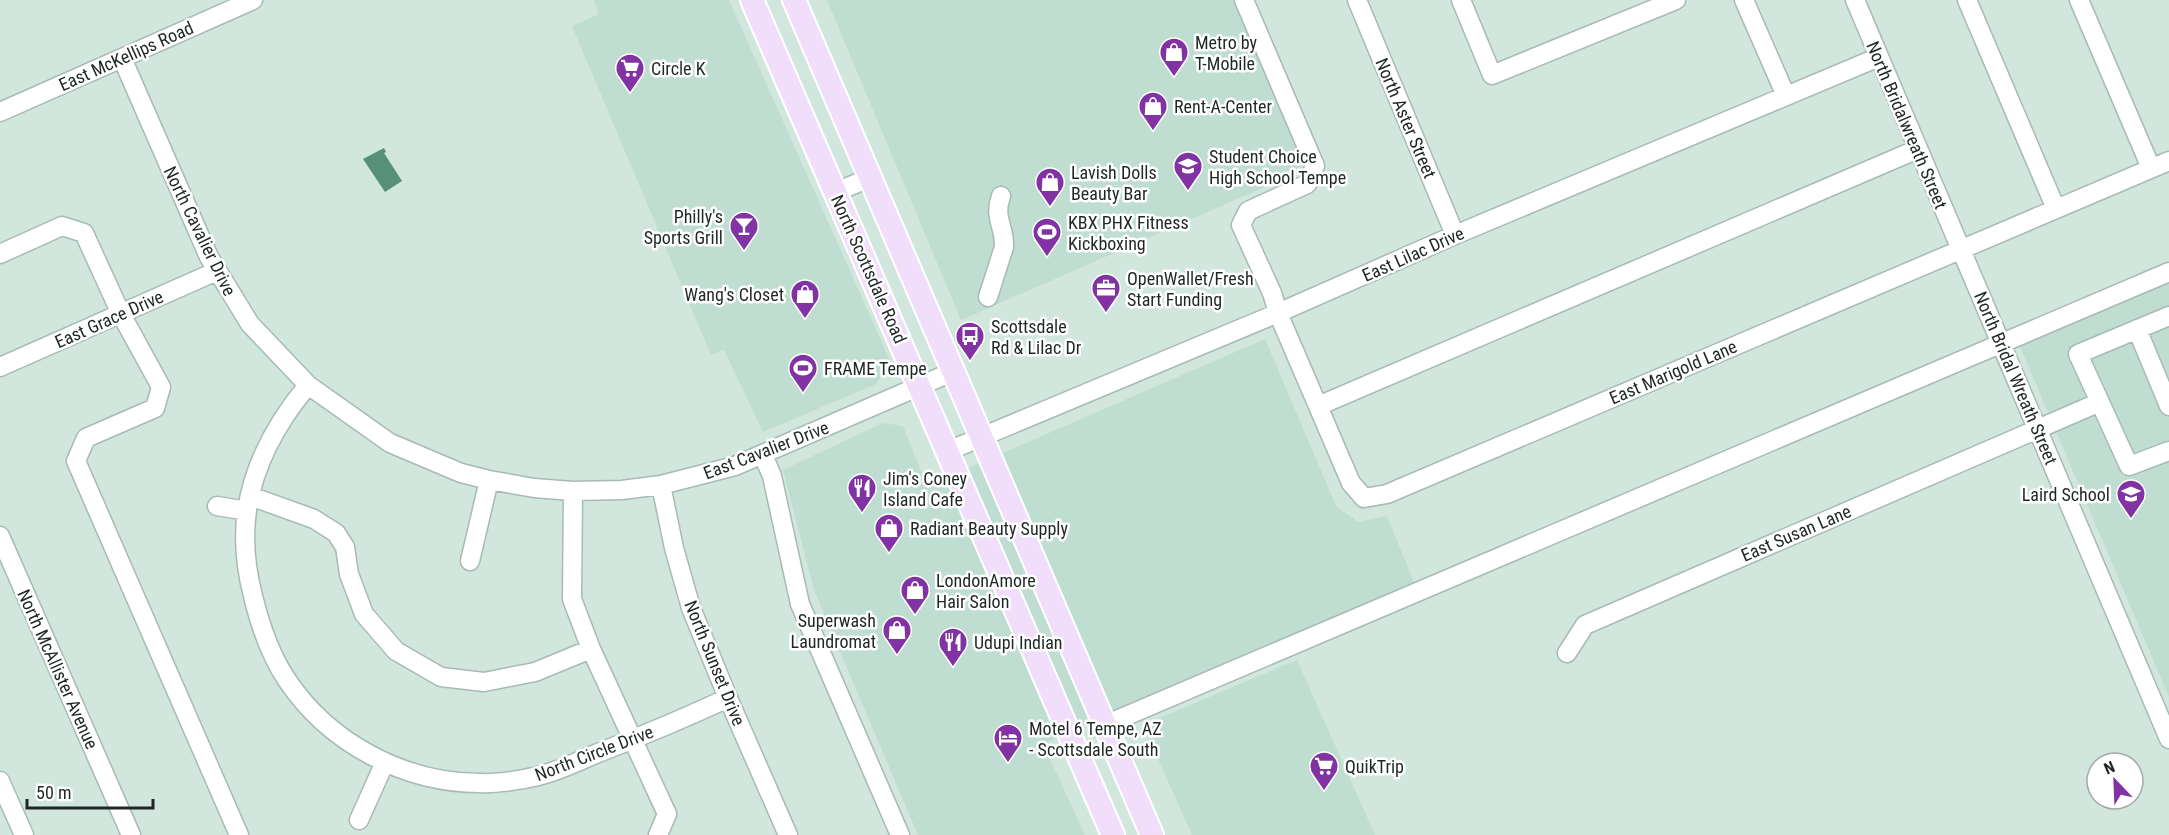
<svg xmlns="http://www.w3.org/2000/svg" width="2169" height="835" viewBox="0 0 2169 835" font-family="'Roboto Condensed',sans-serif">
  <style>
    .built { fill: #bfddd1 }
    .water { fill: #56907b }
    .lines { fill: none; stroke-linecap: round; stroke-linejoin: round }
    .minor-casing { stroke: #a7bbb3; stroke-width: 21 }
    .major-casing { stroke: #fff; stroke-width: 26 }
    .minor { stroke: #fff; stroke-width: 18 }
    .major { stroke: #f1defb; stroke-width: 22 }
    .labels { text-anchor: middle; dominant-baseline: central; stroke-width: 5; stroke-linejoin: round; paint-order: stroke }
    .poi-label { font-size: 18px; fill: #1f2724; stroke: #fff; text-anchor: start }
    .street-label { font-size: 18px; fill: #1f2724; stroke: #fff }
  </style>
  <rect width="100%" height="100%" fill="#d1e6dd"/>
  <!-- built -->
  <path class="built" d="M594,0H729L891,363L876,384L763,432L724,350L711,355L572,26L599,14Z
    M827,0H1233L1300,157L1301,171L961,320Z
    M2169,278V697L2018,342Z
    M1265,339L1336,506L1358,522L1387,516L1415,585L1043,744L1085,835H918L814,590L783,470L883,423L903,426L927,486Z
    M1297,660L1375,835H1192L1143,725Z"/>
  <!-- water -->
  <path class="water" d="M384,148L386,152L384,153L402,181L385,192L363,159Z"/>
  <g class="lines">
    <!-- minor casing -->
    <g class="minor-casing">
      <path id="minor" d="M1244,0L1315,166L1307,184L1248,211L1241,225L1272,293L1278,313L1351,483L1364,498L1387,494L2169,161
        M1357,0L1455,235
        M1461,0L1492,75L1676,0
        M1744,0L1786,96
        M1855,0L2169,739
        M1967,0L2056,209
        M2079,0L2151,168
        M122,58L209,257L250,324L308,385L390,443L461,473L489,480L534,488L573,491L622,490L661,485L735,466L952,372
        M0,112L253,0
        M835,192L870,178
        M0,254L62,226L84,233L121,314L161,387L155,408L86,438L76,461L239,835
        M988,297L1004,247C1005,226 993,218 1001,196
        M2169,316L2078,354L2129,466L2169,451
        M2137,329L2169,406
        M0,367L217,271
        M308,385C278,421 254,464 247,510C243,538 246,569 253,596C260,625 270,655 287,680C329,743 404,783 480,783C496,784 522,780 538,776C559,771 579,761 598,753C642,736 685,718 728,698
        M1318,406L1918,149
        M948,451L1278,313L1455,235L1879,57
        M763,455L772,476L800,604L900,835
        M661,485L674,548L691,608L728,698L788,835
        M573,491L572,599L591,649L667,814L658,835
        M250,496L314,519L336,533L345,547L349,574L364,614L396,651L441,677L484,682L535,672L591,649
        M217,506L247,511
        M0,536L131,835
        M470,561L489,480
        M1567,653L1585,625L2100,402
        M1105,725L2169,272
        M0,781L24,835
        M359,820L385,762"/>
    </g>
    <!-- major casing -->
    <g class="major-casing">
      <path id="major" d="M752,0L1113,835
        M794,0L1152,835"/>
    </g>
    <!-- minor -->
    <use href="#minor" class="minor"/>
    <!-- major -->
    <use href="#major" class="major"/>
  </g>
  <!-- icons -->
  <defs>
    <g id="shop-pin" transform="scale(1.5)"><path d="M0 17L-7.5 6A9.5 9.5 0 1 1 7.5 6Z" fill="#8133a3" stroke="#fff"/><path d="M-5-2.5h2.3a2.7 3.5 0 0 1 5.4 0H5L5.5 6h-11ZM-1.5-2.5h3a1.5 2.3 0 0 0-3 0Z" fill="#fff"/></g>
    <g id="supermarket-pin" transform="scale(1.5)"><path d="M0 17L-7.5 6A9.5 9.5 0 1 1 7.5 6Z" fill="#8133a3" stroke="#fff"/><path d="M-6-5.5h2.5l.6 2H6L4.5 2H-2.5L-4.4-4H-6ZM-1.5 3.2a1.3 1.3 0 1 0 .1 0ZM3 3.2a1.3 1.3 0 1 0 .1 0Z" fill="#fff"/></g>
    <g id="school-pin" transform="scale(1.5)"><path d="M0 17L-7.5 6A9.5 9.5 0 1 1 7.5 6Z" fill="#8133a3" stroke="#fff"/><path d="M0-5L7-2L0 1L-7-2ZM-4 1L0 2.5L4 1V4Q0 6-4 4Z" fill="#fff"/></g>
    <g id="bar-pin" transform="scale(1.5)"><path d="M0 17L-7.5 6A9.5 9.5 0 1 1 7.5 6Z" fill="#8133a3" stroke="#fff"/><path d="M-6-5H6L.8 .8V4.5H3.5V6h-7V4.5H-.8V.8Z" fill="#fff"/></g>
    <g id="stadium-pin" transform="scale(1.5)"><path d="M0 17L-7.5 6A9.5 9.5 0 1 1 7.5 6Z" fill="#8133a3" stroke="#fff"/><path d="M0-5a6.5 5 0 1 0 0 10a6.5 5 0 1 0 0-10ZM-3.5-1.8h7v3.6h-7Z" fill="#fff"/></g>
    <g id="office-pin" transform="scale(1.5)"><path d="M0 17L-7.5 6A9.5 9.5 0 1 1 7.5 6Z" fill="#8133a3" stroke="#fff"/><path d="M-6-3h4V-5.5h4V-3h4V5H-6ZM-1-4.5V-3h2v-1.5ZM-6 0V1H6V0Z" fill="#fff"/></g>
    <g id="bus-pin" transform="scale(1.5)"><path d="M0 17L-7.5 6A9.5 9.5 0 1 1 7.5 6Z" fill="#8133a3" stroke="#fff"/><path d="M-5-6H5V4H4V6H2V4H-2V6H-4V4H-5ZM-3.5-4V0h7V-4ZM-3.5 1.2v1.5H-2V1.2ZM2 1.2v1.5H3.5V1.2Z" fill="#fff"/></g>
    <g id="restaurant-pin" transform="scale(1.5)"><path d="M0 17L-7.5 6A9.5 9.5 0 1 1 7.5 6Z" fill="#8133a3" stroke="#fff"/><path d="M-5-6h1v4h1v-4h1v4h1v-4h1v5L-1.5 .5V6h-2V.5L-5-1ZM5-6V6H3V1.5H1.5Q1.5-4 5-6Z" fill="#fff"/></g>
    <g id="hotel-pin" transform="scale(1.5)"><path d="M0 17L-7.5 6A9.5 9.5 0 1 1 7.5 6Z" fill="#8133a3" stroke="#fff"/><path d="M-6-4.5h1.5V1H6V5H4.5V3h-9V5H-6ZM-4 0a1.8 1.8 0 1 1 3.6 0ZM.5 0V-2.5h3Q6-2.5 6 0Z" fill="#fff"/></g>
  </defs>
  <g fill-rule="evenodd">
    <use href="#shop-pin" x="1174" y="52"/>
    <use href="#supermarket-pin" x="630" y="68"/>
    <use href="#shop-pin" x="1153" y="106"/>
    <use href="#school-pin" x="1188" y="166"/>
    <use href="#shop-pin" x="1050" y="182"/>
    <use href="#bar-pin" x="744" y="226"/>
    <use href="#stadium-pin" x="1047" y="232"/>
    <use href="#office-pin" x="1106" y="288"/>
    <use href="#shop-pin" x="805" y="294"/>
    <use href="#bus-pin" x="970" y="336"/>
    <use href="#stadium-pin" x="803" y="368"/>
    <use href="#restaurant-pin" x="862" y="488"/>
    <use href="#school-pin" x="2131" y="494"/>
    <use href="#shop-pin" x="889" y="528"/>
    <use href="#shop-pin" x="915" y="590"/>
    <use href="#shop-pin" x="897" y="630"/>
    <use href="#restaurant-pin" x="953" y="642"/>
    <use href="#hotel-pin" x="1008" y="738"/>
    <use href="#supermarket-pin" x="1324" y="766"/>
  </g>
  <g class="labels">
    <!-- poi labels -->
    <g class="poi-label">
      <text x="1195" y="42">Metro by<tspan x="1195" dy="21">T-Mobile</tspan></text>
      <text x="651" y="68">Circle K</text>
      <text x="1174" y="106">Rent-A-Center</text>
      <text x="1209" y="156">Student Choice<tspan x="1209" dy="21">High School Tempe</tspan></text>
      <text x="1071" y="172">Lavish Dolls<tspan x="1071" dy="21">Beauty Bar</tspan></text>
      <text x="723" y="216" text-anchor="end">Philly's<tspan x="723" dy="21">Sports Grill</tspan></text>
      <text x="1068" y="222">KBX PHX Fitness<tspan x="1068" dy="21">Kickboxing</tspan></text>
      <text x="1127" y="278">OpenWallet/Fresh<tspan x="1127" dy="21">Start Funding</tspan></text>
      <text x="784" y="294" text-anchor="end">Wang's Closet</text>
      <text x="991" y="326">Scottsdale<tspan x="991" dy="21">Rd &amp; Lilac Dr</tspan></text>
      <text x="824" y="368">FRAME Tempe</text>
      <text x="883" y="478">Jim's Coney<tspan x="883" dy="21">Island Cafe</tspan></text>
      <text x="2110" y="494" text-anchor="end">Laird School</text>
      <text x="910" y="528">Radiant Beauty Supply</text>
      <text x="936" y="580">LondonAmore<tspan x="936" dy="21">Hair Salon</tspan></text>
      <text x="876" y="620" text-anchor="end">Superwash<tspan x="876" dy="21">Laundromat</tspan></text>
      <text x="974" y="642">Udupi Indian</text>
      <text x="1029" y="728">Motel 6 Tempe, AZ<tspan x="1029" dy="21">- Scottsdale South</tspan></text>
      <text x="1345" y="766">QuikTrip</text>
    </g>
    <!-- street labels -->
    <g class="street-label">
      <text transform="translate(126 56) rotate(-24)">East McKellips Road</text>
      <text transform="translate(1406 118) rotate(67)">North Aster Street</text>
      <text transform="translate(1907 125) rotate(67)">North Bridalwreath Street</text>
      <text transform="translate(200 231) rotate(64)">North Cavalier Drive</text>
      <text transform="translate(1413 254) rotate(-24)">East Lilac Drive</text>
      <text transform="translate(869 269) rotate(66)">North Scottsdale Road</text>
      <text transform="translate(109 319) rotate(-24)">East Grace Drive</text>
      <text transform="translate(1673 372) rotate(-23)">East Marigold Lane</text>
      <text transform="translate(2016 378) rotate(67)">North Bridal Wreath Street</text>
      <text transform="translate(766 450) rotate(-21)">East Cavalier Drive</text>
      <text transform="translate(1796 533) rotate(-23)">East Susan Lane</text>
      <text transform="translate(715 663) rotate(68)">North Sunset Drive</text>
      <text transform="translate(58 669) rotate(66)">North McAllister Avenue</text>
      <text transform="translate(594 753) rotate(-21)">North Circle Drive</text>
    </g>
  </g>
  <!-- north arrow -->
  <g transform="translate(2115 781) rotate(337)"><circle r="28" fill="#ffffff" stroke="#a5a9a7" stroke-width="1.5"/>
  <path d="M0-4.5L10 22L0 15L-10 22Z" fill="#8133a3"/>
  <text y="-9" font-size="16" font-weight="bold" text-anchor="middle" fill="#1f2724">N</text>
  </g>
  <!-- scale -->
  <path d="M27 799v9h126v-9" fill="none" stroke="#1f2724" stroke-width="3"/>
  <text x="36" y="799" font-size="18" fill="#1f2724" stroke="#ffffff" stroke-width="4.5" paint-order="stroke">50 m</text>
</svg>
